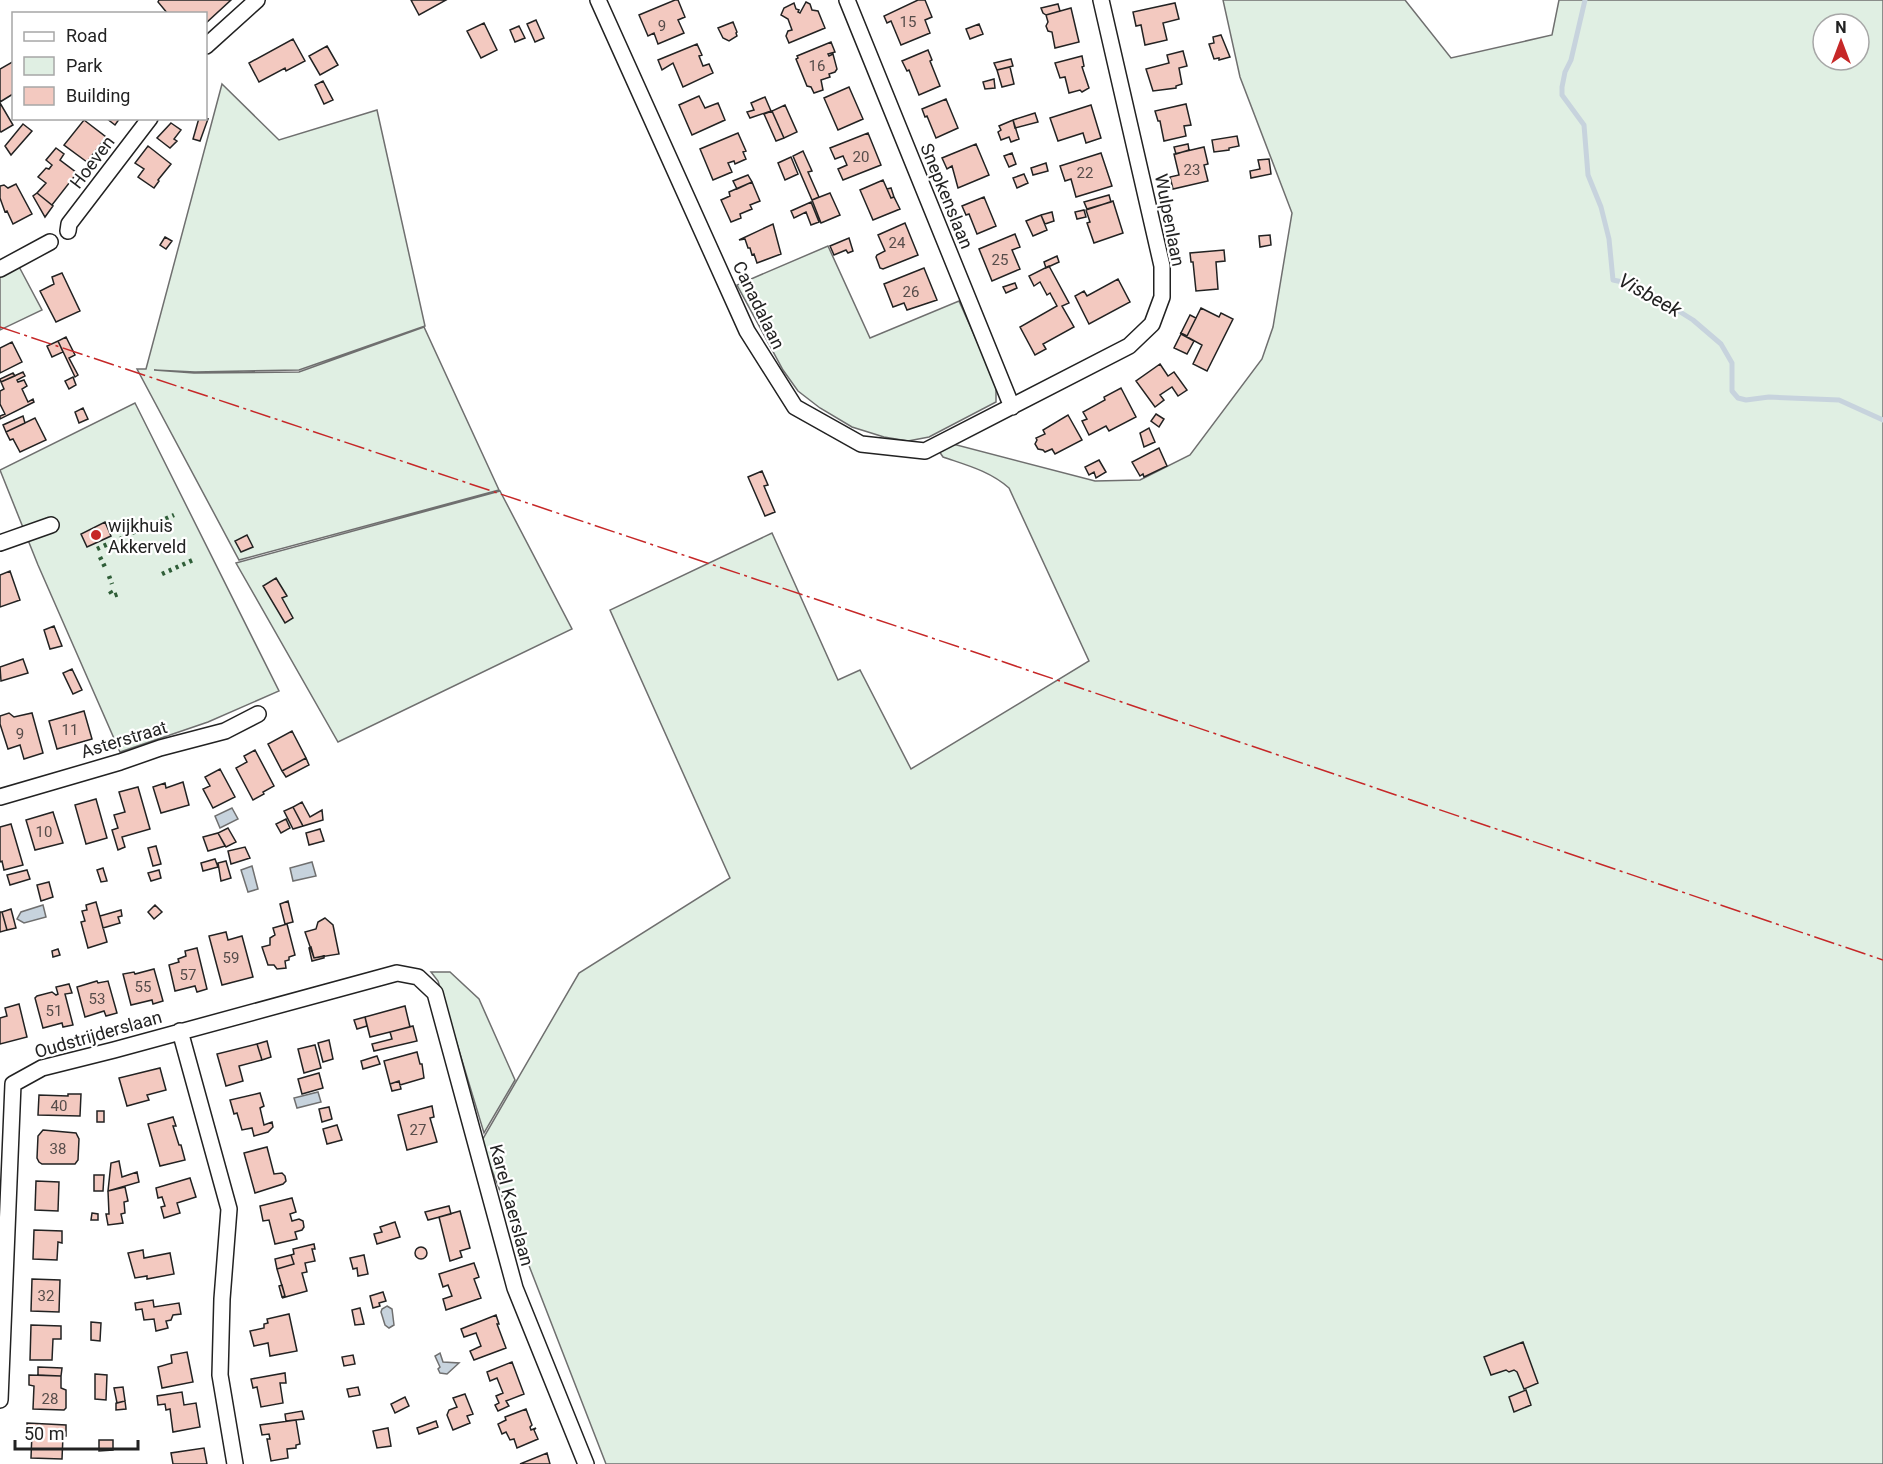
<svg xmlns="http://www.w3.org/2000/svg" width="1883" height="1464" viewBox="0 0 1883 1464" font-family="Roboto,sans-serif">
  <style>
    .green { fill: #e0efe3; stroke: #6f6f6f; stroke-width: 1.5; fill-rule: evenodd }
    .water { fill: #c7d3dd; stroke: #6f6f6f; stroke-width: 1.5 }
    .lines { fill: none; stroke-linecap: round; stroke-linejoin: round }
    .stream { stroke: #c7d3dd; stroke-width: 5 }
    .building { fill: #f3c9c0; stroke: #222; stroke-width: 1.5 }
    .minor-casing { stroke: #222; stroke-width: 18 }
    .minor { stroke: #fff; stroke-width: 15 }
    .hedge { stroke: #2f5e38; stroke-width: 4.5; stroke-dasharray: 3 4.5; stroke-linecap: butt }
    .power { stroke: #c62828; stroke-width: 1.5; stroke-dasharray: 21 4.5 3 4.5; stroke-linecap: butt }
    .poi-dot { fill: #c62828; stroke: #fff; stroke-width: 2 }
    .labels { text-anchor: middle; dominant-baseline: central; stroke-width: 4.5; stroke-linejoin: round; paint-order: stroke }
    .number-label { font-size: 15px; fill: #564c4a }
    .street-label { font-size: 18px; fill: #222; stroke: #fff }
    .poi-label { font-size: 18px; fill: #222; stroke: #fff; text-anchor: start }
    .water-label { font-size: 20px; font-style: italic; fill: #222; stroke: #fff }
  </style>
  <rect width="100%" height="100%" fill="#fff"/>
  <!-- green -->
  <path class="green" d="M1223,0H1405L1451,58L1552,35L1559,0H1883V1464H606L481,1142L579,973L730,878L610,610L772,533L838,680L860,670L911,769L1089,661L1009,488C990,471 966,465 943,457L939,451L953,444L1095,481L1140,480L1190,455L1262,359L1273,327L1292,213L1240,77ZM1823,24H1859V60H1823Z
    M222,84L279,140L377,110L425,326L299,370L195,372L154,370L194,373L299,372L424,327L499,490L239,560L137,369H146Z
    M828,246L870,338L959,301L996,384V402L929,437L908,441L884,437L852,427L820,408L798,391L783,370L737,285Z
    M16,261L42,310L0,330V269Z
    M135,403L279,691L208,722L120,752L38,565L0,470Z
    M500,491L572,629L338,742L236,563Z
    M431,972H450L479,999L515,1080L484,1133L438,981Z"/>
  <!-- water -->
  <path class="water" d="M232,808L238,819L220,828L215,816Z
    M312,862L316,876L293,881L290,868Z
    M252,866L258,889L248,892L241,870Z
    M43,905L46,917L24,923L17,919L21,912Z
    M318,1092L321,1102L297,1108L294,1098Z
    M387,1306L392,1309L394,1325L389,1328L385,1325L381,1312L382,1309Z
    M440,1353L443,1362L459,1363L447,1374L440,1373L438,1369L440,1367L435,1356Z"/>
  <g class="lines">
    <!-- stream -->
    <path class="stream" d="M1585,0L1571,60L1565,72L1562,87V95L1584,125L1588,175L1601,207L1609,239L1613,280L1637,285L1693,320L1721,344L1732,363V391L1738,398L1746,400L1769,397L1839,400L1883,420"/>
  </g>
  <!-- building -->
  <path class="building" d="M159,0H231L206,23V14H168L158,2Z
    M411,0H446L419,15Z
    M675,0H678L685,17L678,20L684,33L658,44L654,33L648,36L639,15Z
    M918,0H925L932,17L925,20L930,33L901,45L891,21L887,23L884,16Z
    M806,2L810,4L812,10L818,11L825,28L789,43L786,36L788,31L792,30L788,19L781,15L784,8L794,3L796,9L799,10L798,12L800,13Z
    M1175,3L1179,19L1163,23L1167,40L1145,45L1141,25L1136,26L1133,12Z
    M1058,4L1060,11L1046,15L1043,13L1041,8Z
    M1071,8L1079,42L1055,48L1052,32L1048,31L1046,26L1048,22L1046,15Z
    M536,20L544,38L535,42L527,24Z
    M733,22L737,32L736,33L737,36L729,41L723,38L718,28Z
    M484,23L497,50L481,58L467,31Z
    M979,24L983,34L970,39L966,29Z
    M519,26L525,38L515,42L510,30Z
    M1221,35L1230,57L1219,60V58L1214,59L1209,44L1214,43L1213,37Z
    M293,39L305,61L286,71L285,68L259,82L249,63Z
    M831,42L835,52L828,54L829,56L833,54L837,69L835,72L829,74L830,77L821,80L823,90L814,93L811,87L807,86L796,59L798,58L797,56Z
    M697,44L702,55L699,56L703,66L709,64L713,73L683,87L673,63L662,70L658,60Z
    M327,46L338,65L320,75L309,56Z
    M928,50L932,60L930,61L940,86L919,95L909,70L907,71L902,61Z
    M1183,51L1187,66L1179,68L1182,84L1176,86V88L1153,91L1146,69L1169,63L1167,55Z
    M1082,56L1084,66L1082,67L1089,88L1082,92L1080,90L1069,93L1065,77L1060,78L1055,63Z
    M1011,59L1013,66L997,70L994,63Z
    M14,61L13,94L0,102V69Z
    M1010,67L1014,84L1002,87L997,70Z
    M994,79L995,88L985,89L983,82Z
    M323,81L333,100L324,104L315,85Z
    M849,87L863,119L838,130L824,98Z
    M699,96L705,108L718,103L725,120L692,135L679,105Z
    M765,97L771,111L750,118L747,112L754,110L751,103Z
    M946,99L958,128L936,138L927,116L925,117L922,109Z
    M0,103L13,125L1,132L0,131Z
    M1186,104L1191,125L1184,126L1186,136L1164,141L1160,121H1158L1155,111Z
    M785,105L797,132L784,138L772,111Z
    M1091,105L1101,138L1086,143L1083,133L1058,141L1050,118Z
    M772,111L784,138L776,141L764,114Z
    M1035,113L1038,122L1015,128L1013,120Z
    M106,118H120L115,125Z
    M199,118L208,119L200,141L193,139Z
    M84,120L106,137L87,162L64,145Z
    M1013,120L1019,139L1011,142L1009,137L1001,140L998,132L1001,130L999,126Z
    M171,123L181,130L174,139L177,141L170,148L157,138Z
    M23,124L32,131L11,155L5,146Z
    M738,133L746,151L743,152L746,159L735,164L734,161L728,163L732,172L713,180L700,149Z
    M868,133L881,165L843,180L838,169L847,165L843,156L835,159L830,148Z
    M1237,136L1239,146L1229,148V150L1214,152L1212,140Z
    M976,144L989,175L958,188L952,166L947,169L942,158Z
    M1188,144L1189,150L1176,154L1174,147Z
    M148,146L171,164L158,180L159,181L154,188L138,177L144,169L135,163Z
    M1204,147L1208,164L1204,165L1208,181L1173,189L1170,177L1179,175L1174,154Z
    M56,148L64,154L60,160L77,173L52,205L37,193L46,183L38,177L46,168L49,169L52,165L46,160Z
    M803,151L812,171L808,172L819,197L812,200L793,156Z
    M1012,153L1016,164L1009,167L1004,156Z
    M1101,153L1112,186L1076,197L1071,179L1065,181L1060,166Z
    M791,157L798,174L785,180L778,163Z
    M1269,159L1271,174L1251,178L1250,171L1260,169L1258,160Z
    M1046,163L1048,171L1033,175L1031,168Z
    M1024,174L1028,183L1017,188L1013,178Z
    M748,175L752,182L737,189L733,181Z
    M883,180L891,198L894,197L900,209L873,220L860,190Z
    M752,182L760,201L750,205L752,209L740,214L741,218L731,222L721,200L730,196L729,192Z
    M16,184L32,214L13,224L7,211L5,212L0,198V186L4,185L8,188Z
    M891,188L894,197L891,198L887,189Z
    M37,193L53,206L45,217L33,196Z
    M830,193L840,215L821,223L812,200Z
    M1109,195L1111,202L1087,209L1084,202Z
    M984,197L996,226L977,234L969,214L966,215L962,206Z
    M1113,201L1123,233L1094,243L1087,223L1090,222L1086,210Z
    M811,202L819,222L811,225L806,212L794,218L791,211Z
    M1084,210L1086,217L1077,219L1075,212Z
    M1052,212L1054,221L1045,224L1041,215Z
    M1041,215L1047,230L1033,236L1026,221Z
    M905,223L918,255L883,269L880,268L876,257L877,255L885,251L878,235Z
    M773,224L781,254L757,263L754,254L752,255L750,248H748L745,239L739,240Z
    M1015,234L1020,247L1012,250L1020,269L992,281L979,249Z
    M1270,235L1271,245L1260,247L1259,236Z
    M165,237L172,241L166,249L160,245Z
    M849,238L853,251L848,253L846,250L834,255L830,246Z
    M1224,250L1225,261L1216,262L1218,289L1196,291L1193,262H1191L1190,253Z
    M1057,256L1059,262L1046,268L1044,262Z
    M1049,266L1069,303L1062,306L1074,327L1043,344L1046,349L1035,355L1020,327L1057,306L1050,293L1047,295L1040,282L1034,286L1029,276Z
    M924,268L937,300L907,310L904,303L893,307L884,284Z
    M62,273L80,311L56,322L40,291L54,284L52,277Z
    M1118,279L1130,302L1089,324L1075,296L1084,291L1087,296Z
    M1015,283L1017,288L1006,293L1003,287Z
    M1201,308L1219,317L1221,313L1233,319L1207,371L1193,364L1202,345L1180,333L1187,336Z
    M1190,315L1196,318L1187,336L1181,333Z
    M1181,334L1194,341L1187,354L1174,348Z
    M66,337L75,355L69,358L78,375L75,377L58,341Z
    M58,341L63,352L52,357L47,346Z
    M12,342L22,362L0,373V348Z
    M1160,364L1168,376L1174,372L1187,390L1178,396L1172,387L1160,395L1164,400L1155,407L1136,381Z
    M23,372L25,376L17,380L18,382L24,380L27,386L22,389L28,402L33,399L34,402L0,419V416L5,414L0,404V391L4,389L1,382Z
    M13,373L15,376L1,382L0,379Z
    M73,377L76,385L69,389L65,381Z
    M1121,388L1136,417L1109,431L1106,426L1089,435L1082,421L1087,419L1083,412L1105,400L1104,397Z
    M83,408L88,419L79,423L75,412Z
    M1156,414L1164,419L1159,427L1151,421Z
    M1068,415L1082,440L1055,454L1052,449L1045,452L1043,450L1038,449L1035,444L1037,440L1036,438L1045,434L1043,430Z
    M23,416L25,423L6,432L3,425Z
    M35,418L46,440L20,452L13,439L10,440L6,432Z
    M1149,428L1155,442L1144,447L1140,433Z
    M1159,448L1167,466L1144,477L1143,474L1140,476L1132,462Z
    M1099,460L1106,472L1096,478L1094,472L1089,475L1085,467Z
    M762,471L768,485L764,486L775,512L765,516L748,477Z
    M105,522L111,536L87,547L81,534Z
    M247,535L253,547L241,552L235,541Z
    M10,571L20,600L0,607V575Z
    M276,578L287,596L282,598L293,618L285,623L263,586Z
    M54,626L62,646L50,649L44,630Z
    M23,659L28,673L1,681L0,667Z
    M72,669L82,690L73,694L63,673Z
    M84,711L92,739L57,749L49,721Z
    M9,713L14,717L32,713L43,753L24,759L20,745L8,749L0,724V716Z
    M292,731L306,758L282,771L268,744Z
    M255,750L274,786L263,792L264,794L253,800L236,768L247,762L244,756Z
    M306,758L309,765L286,777L282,771Z
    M220,769L235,797L213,808L203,789L210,786L205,777Z
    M183,782L189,805L161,813L153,787L165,783L166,788Z
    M138,787L150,829L122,837L125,847L118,850L112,830L118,828L114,815L125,812L119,792Z
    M96,799L107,838L86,844L75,805Z
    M302,802L310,817L322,810L323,820L303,826L293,807Z
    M293,807L303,826L293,829L284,811Z
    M53,812L63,843L35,850L26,820Z
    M286,819L290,828L281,833L276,824Z
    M11,824L23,865L4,870L2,861L0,862V827Z
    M228,828L236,842L226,847L218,833Z
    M320,829L324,841L309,845L306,833Z
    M218,833L225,846L208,851L203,837Z
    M156,846L161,864L153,866L148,848Z
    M245,847L250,858L231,864L228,851Z
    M215,859L218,867L203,871L201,863Z
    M226,861L231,878L221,881L218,863Z
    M103,868L107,881L101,882L97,870Z
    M27,870L30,879L10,885L7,875Z
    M159,870L161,878L151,881L148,873Z
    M49,882L53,897L41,901L37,885Z
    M288,901L293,922L285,924L280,904Z
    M96,902L107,942L88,948L81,922L85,921L82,911L87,910L86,905Z
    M155,905L162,912L154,919L148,912Z
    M11,909L16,928L7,930L2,912Z
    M121,910L122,916L118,917L120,923L103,928L100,916Z
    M0,912H2L7,930L0,932Z
    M325,918L333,925L339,954L314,958L305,932L316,929L318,922Z
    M287,924L295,955L289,957V960L285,961L286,968L277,969L274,965H268L262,947L270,945V938L275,935L273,928Z
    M226,932L228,940L242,936L253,977L222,985L209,936Z
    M311,947L314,958L324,956V958L312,961L309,948Z
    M197,948L207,989L197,992L195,986L175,991L169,965L179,962L178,959L186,956L185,951Z
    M58,949L60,955L53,957L52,951Z
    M154,969L163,1001L153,1004L152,1000L131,1005L123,974L134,972L135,974Z
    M97,981L98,983L108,981L117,1013L106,1016L104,1011L85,1017L77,987Z
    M69,984L72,993L65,994L73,1025L63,1027L62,1023L43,1028L35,998L37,996L52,992L56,995L58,994L56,987Z
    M19,1004L27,1037L0,1044V1018L7,1016L5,1008Z
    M405,1006L410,1027L370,1037L365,1017Z
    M365,1017L367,1026L357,1029L354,1020Z
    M413,1026L417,1041L374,1051L372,1044L392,1039L390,1032Z
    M329,1040L333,1059L323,1062L318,1043Z
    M267,1041L271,1057L262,1060L257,1044Z
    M257,1044L262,1060L239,1066L243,1081L226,1086L217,1054Z
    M315,1045L321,1068L304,1073L298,1049Z
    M417,1052L420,1064H422L424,1078L400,1085L399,1081L390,1084L384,1061Z
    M377,1056L380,1064L363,1069L361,1061Z
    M160,1068L166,1090L147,1095L149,1100L127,1106L119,1078Z
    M319,1073L323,1088L302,1094L298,1079Z
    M399,1081L401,1089L392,1091L390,1084Z
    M260,1093L264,1106L260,1108L264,1125L272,1122L273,1127L268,1132L254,1136L252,1128L242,1130L237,1113L234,1114L230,1100Z
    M68,1094H81L80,1116L38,1115L39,1095L68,1096Z
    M432,1106L434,1117L430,1118L437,1142L407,1150L398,1115Z
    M329,1107L332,1119L322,1122L319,1109Z
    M97,1111H104V1122H97Z
    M173,1117L176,1126H173L179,1145H181L185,1160L160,1166L148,1124Z
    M337,1125L342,1140L327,1144L323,1129Z
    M43,1130L76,1133L79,1139L78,1160L75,1164H42L39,1162L37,1158L38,1136Z
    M267,1147L274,1174L282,1173L285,1176L286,1181L283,1184L255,1193L244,1153Z
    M119,1161L122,1177L137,1172L139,1182L108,1191L111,1163Z
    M94,1175H104L103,1191H94Z
    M190,1178L196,1197L177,1203L180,1213L164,1218L161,1207L165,1206L162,1197L158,1198L156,1188Z
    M36,1181L59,1182L58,1211L35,1210Z
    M125,1187L128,1201L124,1202L125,1213L121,1214L123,1223L108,1225L106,1214H109L108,1191Z
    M292,1198L296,1212L290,1214L292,1221L299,1219L303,1221L304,1227L302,1230L295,1232L297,1239L275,1244L269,1220L263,1221L260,1206Z
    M449,1206L451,1214L428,1220L425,1212Z
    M460,1211L470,1248L460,1251L462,1257L450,1261L439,1217Z
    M92,1213L98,1214V1220H91Z
    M395,1222L400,1237L377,1244L374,1234L382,1232L380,1227Z
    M34,1230L62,1231V1243L58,1242L57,1260L33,1259Z
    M314,1244L315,1249H312L315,1261L305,1263L307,1272L302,1273L307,1291L282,1298L285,1296L277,1269L294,1264L291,1255L294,1254L293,1249Z
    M415 1253a6 6 0 1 1 12 0a6 6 0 1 1-12 0Z
    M143,1250L144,1258L170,1253L174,1274L147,1279V1276L135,1278L128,1253Z
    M291,1255L294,1264L277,1269L275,1259Z
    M364,1255L368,1274L358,1276L357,1268L353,1269L350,1258Z
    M474,1263L479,1277L474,1279L481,1298L446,1310L443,1299L452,1296L448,1285L443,1287L439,1274Z
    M32,1279L60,1280L59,1312L31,1311Z
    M282,1285L285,1296L282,1297L279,1286Z
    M383,1292L386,1301L379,1303L380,1306L373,1308L370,1296Z
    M153,1300L154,1307L179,1303L181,1314L173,1315L171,1320L166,1321L168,1328L156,1331L154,1319L144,1320L142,1309L136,1310L135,1303Z
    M360,1308L364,1324L355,1325L352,1310Z
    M289,1314L297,1351L270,1356L268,1343L254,1346L250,1331L264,1328V1324L268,1323L267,1319Z
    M496,1315L499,1324H497L506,1348L474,1360L470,1351L481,1346L476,1333L464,1337L461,1329Z
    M91,1322L101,1323L100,1341L91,1340Z
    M31,1325L61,1326V1339H53L52,1360H30Z
    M1523,1342L1538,1383L1524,1389L1517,1372L1514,1370L1509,1372L1506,1370L1491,1375L1484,1357Z
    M187,1352L193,1382L162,1388L158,1367L172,1363L171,1355Z
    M353,1355L355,1364L344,1366L342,1357Z
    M512,1362L524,1394L506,1401L509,1406L498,1411L495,1405L499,1403L496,1396L503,1393L497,1378L490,1381L487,1372Z
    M38,1367L62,1368L61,1376L38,1375Z
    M285,1373L286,1383H280L283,1403L261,1407L257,1387L253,1388L251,1379Z
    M95,1374L107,1375L106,1400L95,1399Z
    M29,1375L61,1376V1388L66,1390V1408L64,1410L33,1409L34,1386L29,1385Z
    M123,1387L125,1401L117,1403L114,1388Z
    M358,1387L360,1395L349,1397L347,1389Z
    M1526,1390L1531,1405L1514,1412L1509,1397Z
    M182,1392L184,1405L196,1403L200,1427L173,1432L170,1409L166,1410L165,1404L158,1405L157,1396Z
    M465,1394L473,1414L467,1416L470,1423L453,1430L447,1415L449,1410L457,1407L453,1398Z
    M405,1397L409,1406L395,1413L391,1404Z
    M125,1401L126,1409L116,1410V1403Z
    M526,1409L532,1425L530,1427L531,1430L536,1428L534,1430L538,1439L517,1448L514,1439L510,1440L506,1432L502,1434L498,1424L506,1420L505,1417Z
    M302,1411L304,1419L286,1421L285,1414Z
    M296,1420L300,1444L296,1445V1448L287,1449L288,1458L271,1461L267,1439H270L269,1434L262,1435L260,1425Z
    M436,1421L438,1427L419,1434L417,1428Z
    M27,1423L66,1425V1436H63L62,1459L31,1458L32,1432L27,1431Z
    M388,1428L391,1446L377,1448L373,1431Z
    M99,1440H113V1450L99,1451Z
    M204,1448L207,1464H173L171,1453Z
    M547,1453L550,1464H520Z"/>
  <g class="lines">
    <!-- minor casing -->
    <g class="minor-casing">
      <path id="minor" d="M598,0L747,331L795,407L861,444L925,451L1129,346L1152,324L1162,297V266L1101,0
        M847,0L1012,407
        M206,46L257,0
        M68,231L69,224L150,118
        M0,269L50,242
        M0,543L51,525
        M0,797L120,762L160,748L225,731L258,714
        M180,1031L229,1209L222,1299L220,1375L235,1464
        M0,1400L13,1084L42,1068L114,1050L397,973L418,977L435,993L515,1288L586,1464"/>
    </g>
    <!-- minor -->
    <use href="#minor" class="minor"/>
    <!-- hedge -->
    <path class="hedge" d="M145,528L174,515
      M132,533L141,529
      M113,542L122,538
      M97,549L108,544
      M100,557L106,569
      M162,574L195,559
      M109,576L112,584
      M110,591L113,596L121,593"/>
    <!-- power -->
    <path class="power" d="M0,327L983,655L1883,960"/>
  </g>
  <!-- markers -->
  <circle class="poi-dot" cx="96" cy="535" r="6"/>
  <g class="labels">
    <!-- number labels -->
    <g class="number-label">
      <text x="908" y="22">15</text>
      <text x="662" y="26">9</text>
      <text x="817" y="66">16</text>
      <text x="861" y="157">20</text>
      <text x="1192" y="170">23</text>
      <text x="1085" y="173">22</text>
      <text x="897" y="243">24</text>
      <text x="1000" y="260">25</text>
      <text x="911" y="292">26</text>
      <text x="70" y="730">11</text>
      <text x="20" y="734">9</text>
      <text x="44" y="832">10</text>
      <text x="231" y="958">59</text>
      <text x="188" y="975">57</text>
      <text x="143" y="987">55</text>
      <text x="97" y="999">53</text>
      <text x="54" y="1011">51</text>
      <text x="59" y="1106">40</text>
      <text x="418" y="1130">27</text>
      <text x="58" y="1149">38</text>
      <text x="46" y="1296">32</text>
      <text x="50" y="1399">28</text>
    </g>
    <!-- street labels -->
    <g class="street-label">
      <text transform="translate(92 162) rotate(-53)">Hoeven</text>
      <text transform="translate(947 196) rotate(68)">Snepkenslaan</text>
      <text transform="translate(1170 220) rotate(79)">Wulpenlaan</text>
      <text transform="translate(759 305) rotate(64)">Canadalaan</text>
      <text transform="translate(124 739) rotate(-17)">Asterstraat</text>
      <text transform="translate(98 1034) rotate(-16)">Oudstrijderslaan</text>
      <text transform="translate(512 1205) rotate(75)">Karel Kaerslaan</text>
    </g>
    <!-- poi labels -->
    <g class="poi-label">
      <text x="108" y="525">wijkhuis<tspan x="108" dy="21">Akkerveld</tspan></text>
    </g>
    <!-- water labels -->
    <g class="water-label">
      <text transform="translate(1650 295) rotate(29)">Visbeek</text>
    </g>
  </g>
  <!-- legend -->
  <rect x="12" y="12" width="195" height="108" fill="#ffffff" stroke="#a7a7a7" stroke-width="1.5"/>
  <rect x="24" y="32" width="30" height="9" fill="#ffffff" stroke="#a7a7a7" stroke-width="1.5"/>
  <text x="66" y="42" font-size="18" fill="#222222">Road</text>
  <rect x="24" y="57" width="30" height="18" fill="#e0efe3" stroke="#a7a7a7" stroke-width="1.5"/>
  <text x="66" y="72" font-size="18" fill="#222222">Park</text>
  <rect x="24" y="87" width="30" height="18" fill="#f3c9c0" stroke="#a7a7a7" stroke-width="1.5"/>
  <text x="66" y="102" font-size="18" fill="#222222">Building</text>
  <!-- north arrow -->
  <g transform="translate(1841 42)"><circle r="28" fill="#ffffff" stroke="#a7a7a7" stroke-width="1.5"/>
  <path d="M0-4.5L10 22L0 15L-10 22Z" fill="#c62828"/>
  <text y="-9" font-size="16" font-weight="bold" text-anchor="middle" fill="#222222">N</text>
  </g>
  <!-- scale -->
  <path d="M15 1440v9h123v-9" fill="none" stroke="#222222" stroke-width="3"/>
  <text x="24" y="1440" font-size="18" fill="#222222" stroke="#ffffff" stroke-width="4.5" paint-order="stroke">50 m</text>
</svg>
